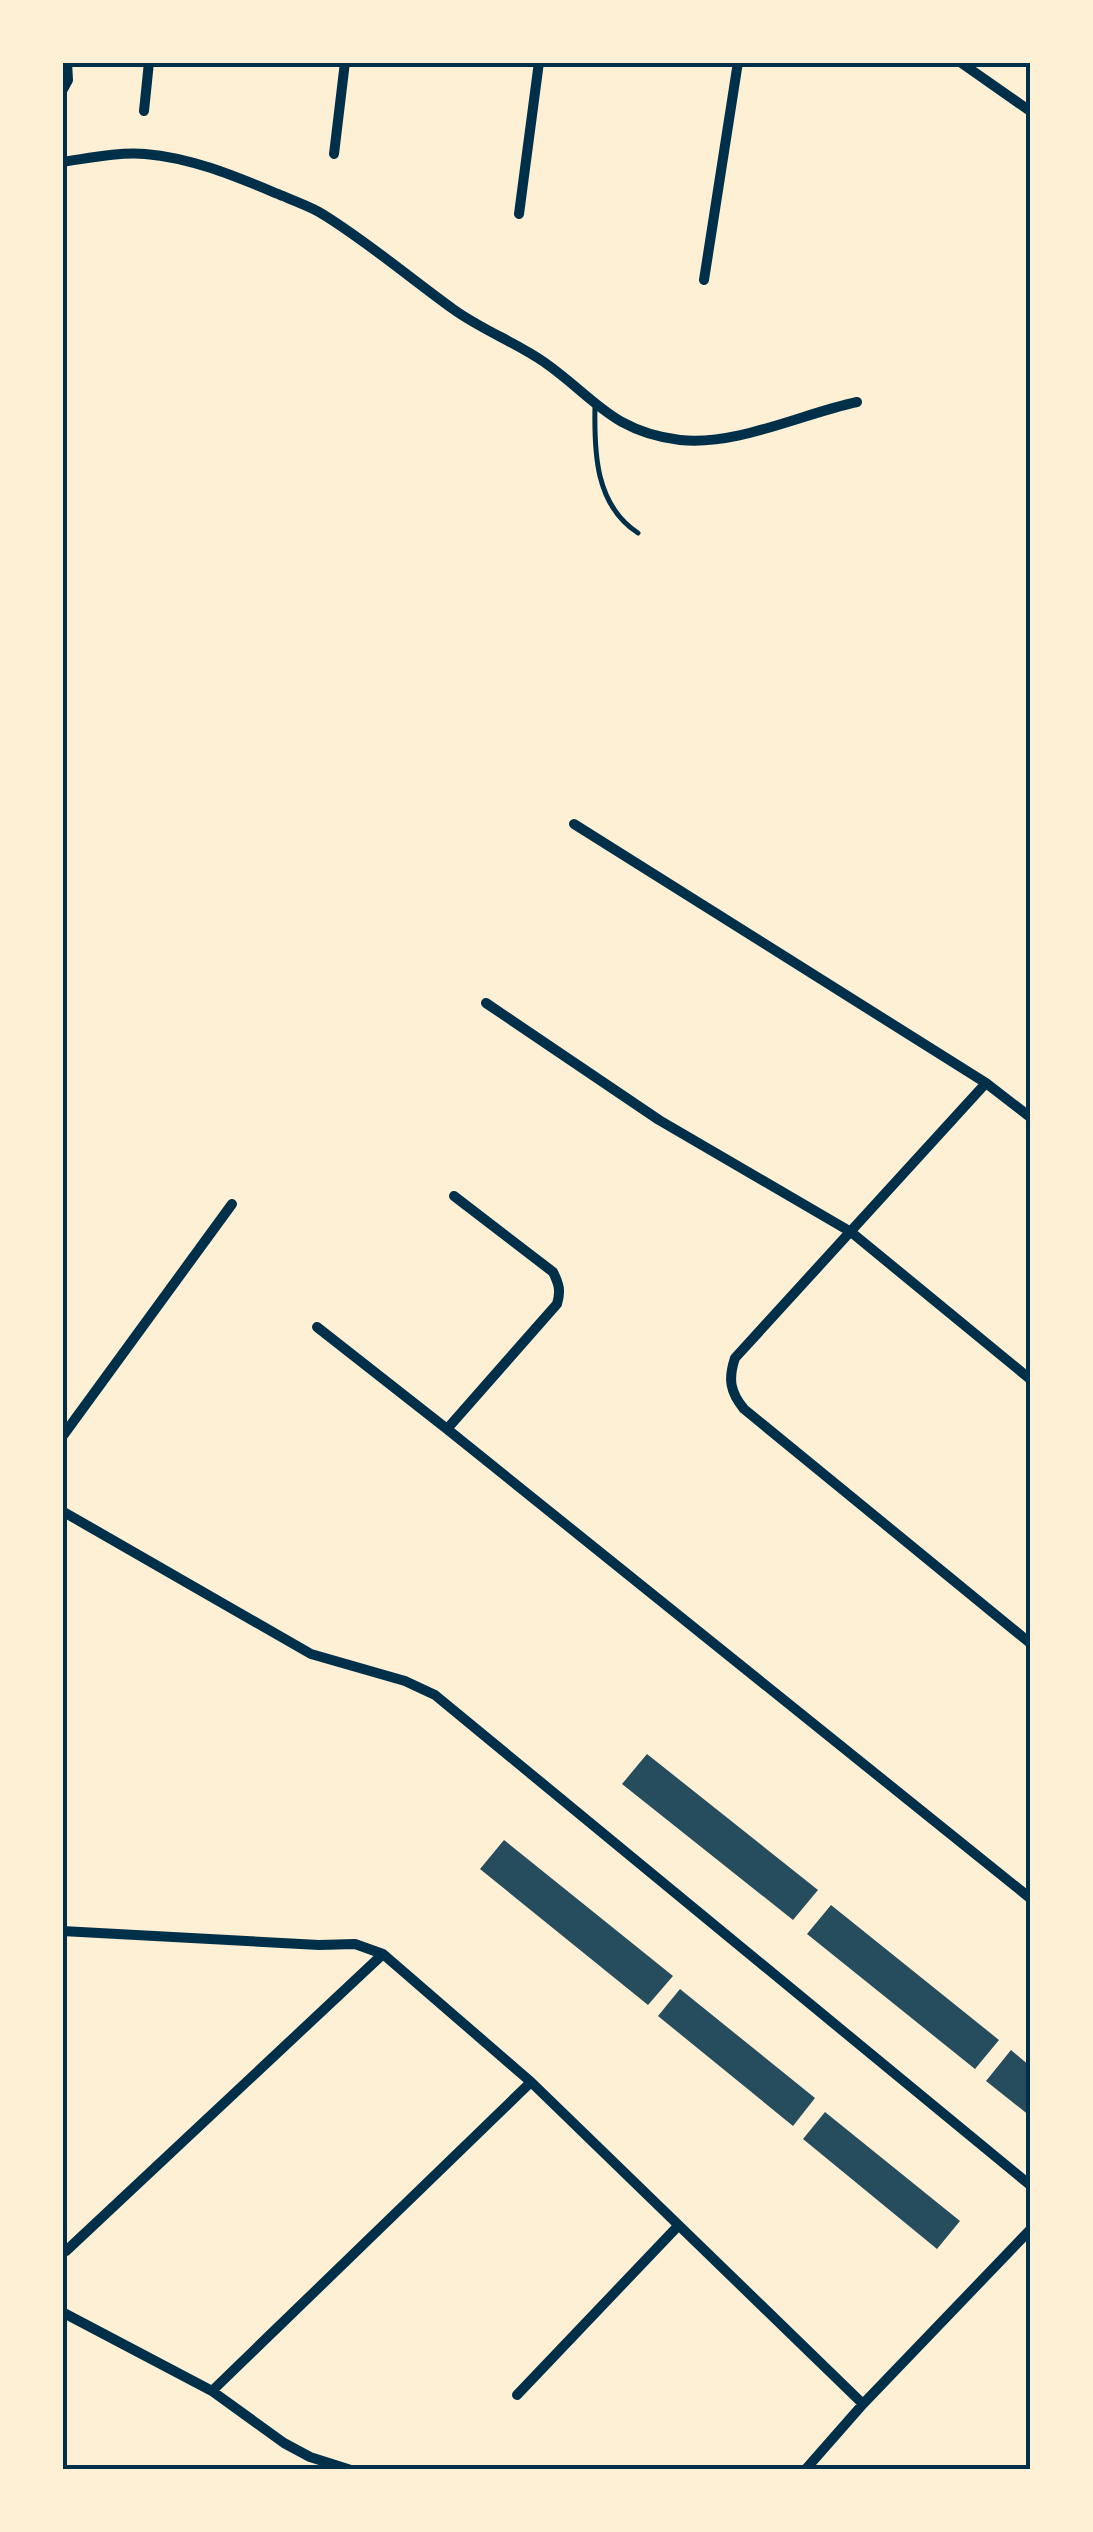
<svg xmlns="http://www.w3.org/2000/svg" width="1093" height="2532" viewBox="0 0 1093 2532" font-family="'Work Sans',sans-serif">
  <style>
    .building { fill: #264d5e }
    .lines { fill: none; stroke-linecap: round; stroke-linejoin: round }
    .service { stroke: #003049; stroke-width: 5 }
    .minor { stroke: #003049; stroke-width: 10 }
    .neatline { fill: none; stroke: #003049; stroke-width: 4 }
  </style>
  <rect width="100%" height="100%" fill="#fdf0d5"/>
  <!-- building -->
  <path class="building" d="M647,1754L818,1890L793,1920L622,1784Z
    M504,1840L673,1976L648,2005L480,1869Z
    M831,1905L999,2040L975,2069L807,1934Z
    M680,1989L815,2098L793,2126L658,2016Z
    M1011,2050L1030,2066V2116L986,2081Z
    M825,2112L960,2221L937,2249L803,2139Z"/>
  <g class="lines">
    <!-- service -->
    <path class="service" d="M595,405C594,452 595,505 638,533"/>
    <!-- minor -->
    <path class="minor" d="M960,62L1030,111
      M62,91L68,80L67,62
      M144,111L149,62
      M334,154L345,62
      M62,162C90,158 118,152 145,154C194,158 239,178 283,196C296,202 312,207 324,215C369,243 410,278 453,309C482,330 515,342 544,362C594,397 612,432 680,440C737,446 801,414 857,402
      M519,214L539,62
      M704,280L738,62
      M574,824L986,1083L1030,1117
      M486,1003L659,1120L851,1232L1030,1379
      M986,1083L735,1358C728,1379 730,1392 744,1409L1030,1643
      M317,1327L447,1429L1030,1898
      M447,1429L557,1304C561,1291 559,1284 553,1272L454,1196
      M62,1437L232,1204
      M62,1511L311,1654L405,1681L435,1695L1030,2185
      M62,1931L319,1945L355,1944L383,1954L531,2082L863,2404
      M66,2251L383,1954
      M62,2312L212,2391L284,2443L310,2457L351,2470
      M212,2391L531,2082
      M517,2395L678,2226
      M805,2470L863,2404L1030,2230"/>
  </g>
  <!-- border -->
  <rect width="1093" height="2532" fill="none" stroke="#fdf0d5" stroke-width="130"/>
  <rect x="65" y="65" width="963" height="2402" class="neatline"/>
</svg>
